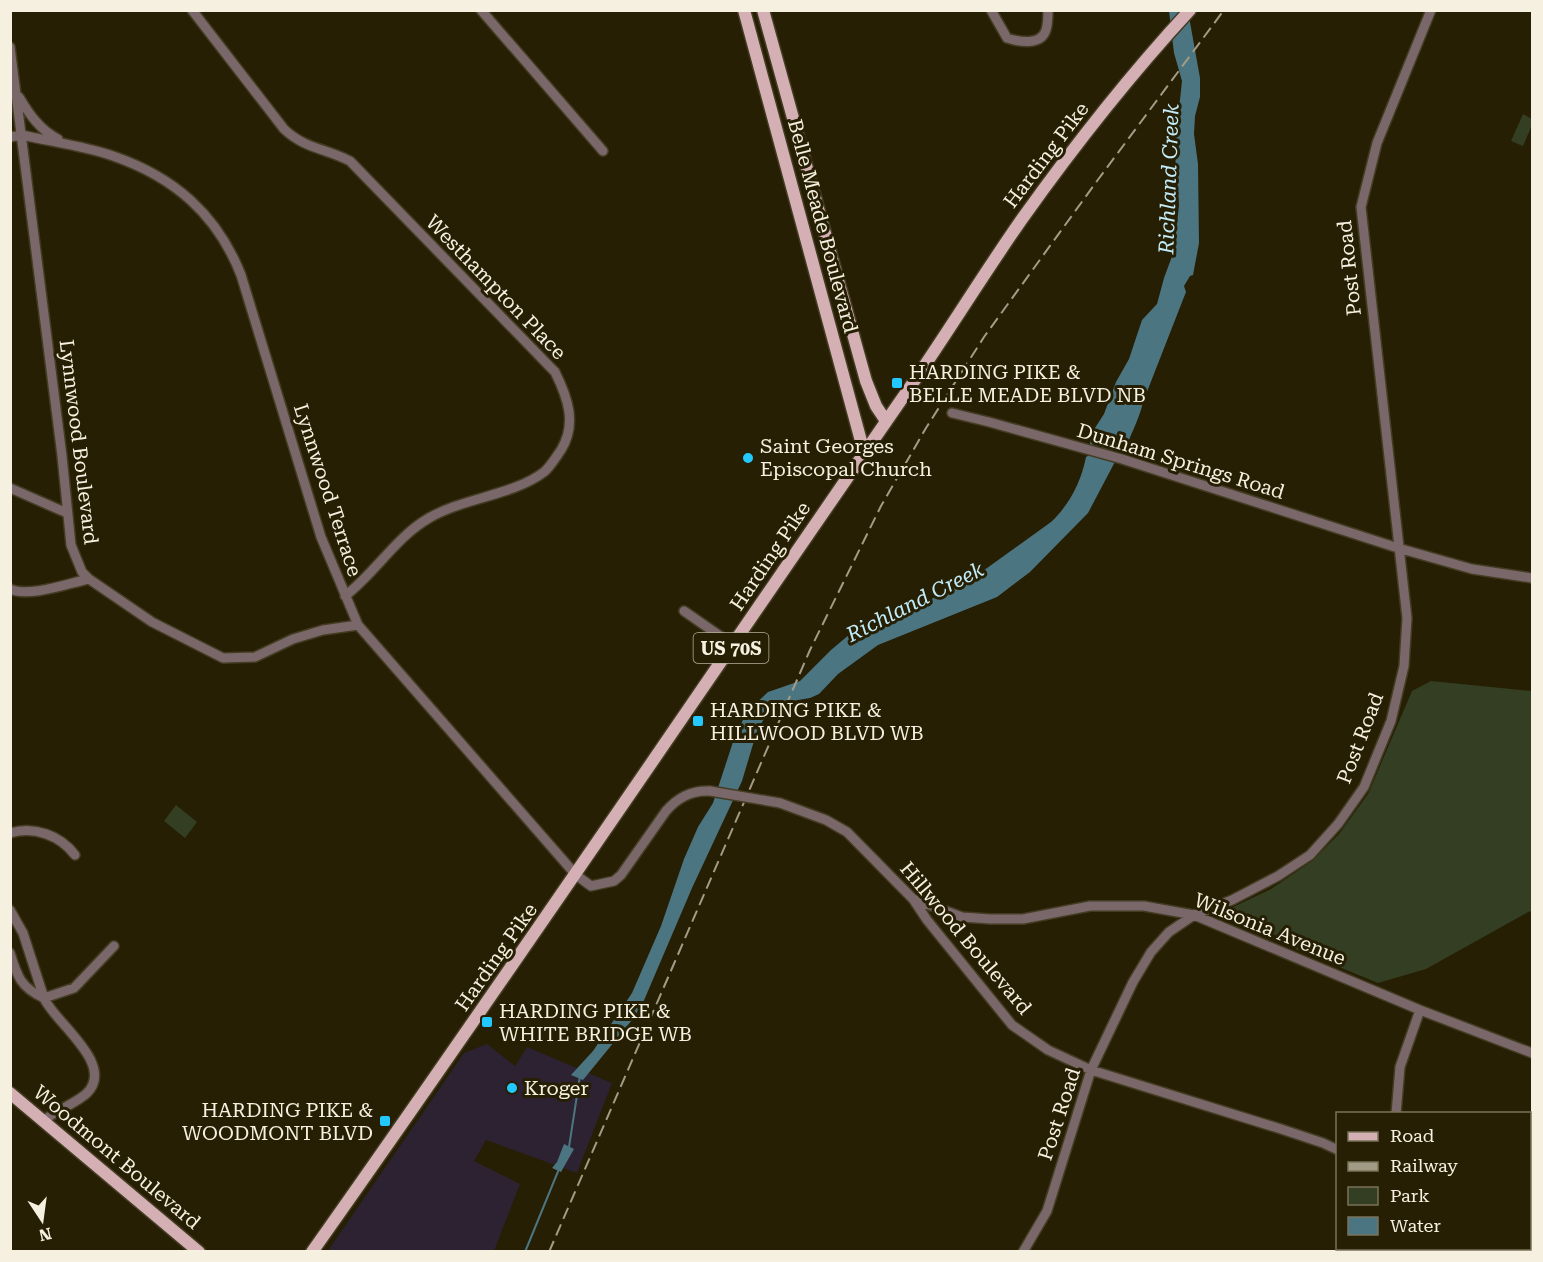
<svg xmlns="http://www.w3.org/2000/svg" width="1543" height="1262" viewBox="0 0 1543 1262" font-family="'Roboto Serif',serif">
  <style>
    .commercial { fill: #2c2231 }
    .green { fill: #333e22 }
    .water { fill: #4c7582 }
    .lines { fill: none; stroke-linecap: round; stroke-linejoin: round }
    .stream { stroke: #4c7582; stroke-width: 2 }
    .minor-casing { stroke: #433c22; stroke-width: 12 }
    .major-casing { stroke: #433c22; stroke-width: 15 }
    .minor { stroke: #796769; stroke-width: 9 }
    .major { stroke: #d4b0b4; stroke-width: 12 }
    .rail { stroke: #a29c87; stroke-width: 2; stroke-dasharray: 12 6; stroke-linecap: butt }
    .minor-bridge-casing { stroke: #433c22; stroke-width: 12; stroke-linecap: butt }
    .minor-bridge { stroke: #796769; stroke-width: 9 }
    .poi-dot { fill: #23c9fe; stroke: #261f03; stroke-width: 2 }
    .labels { text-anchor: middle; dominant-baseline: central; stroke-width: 6; stroke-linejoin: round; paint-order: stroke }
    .shield { fill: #261f03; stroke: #b7b19e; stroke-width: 1.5 }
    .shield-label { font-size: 18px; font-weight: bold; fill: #f5f0e0 }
    .street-label { font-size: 20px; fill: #f5f0e0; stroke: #261f03 }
    .poi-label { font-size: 20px; fill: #f5f0e0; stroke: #261f03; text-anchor: start }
    .water-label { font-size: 21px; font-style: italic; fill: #c2ecfa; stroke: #261f03 }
  </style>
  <rect width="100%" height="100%" fill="#261f03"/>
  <!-- commercial -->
  <path class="commercial" d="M487,1044L515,1066L527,1047L612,1083L577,1173L486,1140L474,1161L520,1184L494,1251L327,1252L464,1053Z"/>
  <!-- green -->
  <path class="green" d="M1523,114L1532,119V125L1523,146L1511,141Z
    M1431,681L1532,691V913L1530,911L1426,969L1378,983L1239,926L1225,916L1229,909L1271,889L1312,861L1339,834L1368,794L1412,691Z
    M176,805L197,822L185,838L164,821Z"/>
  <!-- water -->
  <path class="water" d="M1169,11H1188L1200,78V97L1195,116L1194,134L1198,164L1199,243L1193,275L1190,276L1184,286L1186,292L1184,297L1143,402C1139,421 1129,436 1124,454L1118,456L1088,513L1030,572L997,597L878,645L838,674L819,694L810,698L786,702L774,708L765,717L757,731L742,781L692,888L642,1005L632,1020L583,1080L571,1075L593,1051L632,993L661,926L684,859L698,827L713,803L733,742L746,713L768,692L800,681L831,650L850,634L881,619L908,610L969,581L1051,522C1070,504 1081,482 1086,457L1091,454L1093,449L1090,444L1093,431L1104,414L1116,382L1129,359L1142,320L1157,304L1164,278L1174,251L1179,205L1174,142L1175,118L1180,100L1182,81L1174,53Z
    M564,1144L574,1149L561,1172L552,1168L557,1162Z"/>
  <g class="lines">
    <!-- stream -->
    <path class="stream" d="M569,1147L580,1076
      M525,1252L559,1169"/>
    <!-- minor casing -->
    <g class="minor-casing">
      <path id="minor" d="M192,10L284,129C305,149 325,148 350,161L555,372C568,398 577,424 561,450C556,457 551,466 544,472C514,495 463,498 429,518C396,537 376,572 345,596
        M481,10L603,151
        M991,10L1007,38C1019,42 1041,46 1046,30C1048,24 1048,17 1048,10
        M10,47L62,456L71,545L82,572L89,579L152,622L223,658L255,657L293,639L323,630L358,625
        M19,97C29,114 40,130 58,139
        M10,137L22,135C52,142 84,146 113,156C174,177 217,214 241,275L321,537L358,625L576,875L591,886L614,881L621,875L666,811C678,797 692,790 710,791
        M952,413L989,422L1122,459L1398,548L1472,569L1532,578
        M10,488L67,513
        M10,589C29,598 69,583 89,579
        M684,611L733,645
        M780,803L826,820L847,832L913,899L927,920L1012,1025L1048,1050L1091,1070L1281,1129L1323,1143L1338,1150
        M10,833C34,826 60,835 75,855
        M913,899L962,917L990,919H1023L1090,906H1144L1194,915L1420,1010L1532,1053
        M10,910L23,933L44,998
        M10,953C17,976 21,988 44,998
        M1396,1114L1400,1067L1420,1010
        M43,1121C56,1110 77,1103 87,1093C116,1064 54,1022 44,998L74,988L114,946
        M1530,1228L1532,1229
        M1023,1252L1047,1211L1091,1070L1133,982L1151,952L1169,932L1194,915L1232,900L1278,876L1310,855L1338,824L1364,787L1391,721L1404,666L1407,618L1361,207L1377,143L1431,10
        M1384,1252L1385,1248"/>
    </g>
    <!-- major casing -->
    <g class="major-casing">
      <path id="major" d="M744,10L864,452
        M763,10L866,381L876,406L886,421
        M10,1093L199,1252
        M312,1252C511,971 703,686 899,403C942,342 980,279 1022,219C1074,146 1129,76 1190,10"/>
    </g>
    <!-- minor -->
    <use href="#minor" class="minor"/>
    <!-- major -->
    <use href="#major" class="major"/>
    <!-- rail -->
    <path class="rail" d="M549,1252L810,650L881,506L926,428L984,337L1097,181L1224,10"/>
    <!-- minor-bridge casing -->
    <g class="minor-bridge-casing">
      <path id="minor-bridge" d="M710,791L780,803"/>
    </g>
    <!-- minor-bridge -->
    <use href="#minor-bridge" class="minor-bridge"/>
  </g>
  <!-- markers -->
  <g class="poi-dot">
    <rect x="891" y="377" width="12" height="12" rx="3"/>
    <circle cx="748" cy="458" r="6"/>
    <rect x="692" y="715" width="12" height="12" rx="3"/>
    <rect x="481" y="1016" width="12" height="12" rx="3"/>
    <circle cx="512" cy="1088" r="6"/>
    <rect x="379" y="1115" width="12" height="12" rx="3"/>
  </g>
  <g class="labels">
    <!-- shield labels -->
    <rect class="shield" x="693.5" y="633" width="75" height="30" rx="4.5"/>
    <g class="shield-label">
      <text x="731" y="648">US 70S</text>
    </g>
    <!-- street labels -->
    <g class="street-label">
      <text transform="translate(1046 155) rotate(-53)">Harding Pike</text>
      <text transform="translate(823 226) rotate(75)">Belle Meade Boulevard</text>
      <text transform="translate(1349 268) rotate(-96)">Post Road</text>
      <text transform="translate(496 287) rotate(46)">Westhampton Place</text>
      <text transform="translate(79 442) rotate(83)">Lynnwood Boulevard</text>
      <text transform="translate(1181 461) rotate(17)">Dunham Springs Road</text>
      <text transform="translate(328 490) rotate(72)">Lynnwood Terrace</text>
      <text transform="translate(770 556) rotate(-56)">Harding Pike</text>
      <text transform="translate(1360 738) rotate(-69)">Post Road</text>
      <text transform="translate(1270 929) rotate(22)">Wilsonia Avenue</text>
      <text transform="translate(966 938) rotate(50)">Hillwood Boulevard</text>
      <text transform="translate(496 957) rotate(-55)">Harding Pike</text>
      <text transform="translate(1059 1114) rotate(-72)">Post Road</text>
      <text transform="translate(117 1157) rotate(40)">Woodmont Boulevard</text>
    </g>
    <!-- poi labels -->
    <g class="poi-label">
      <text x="909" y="372">HARDING PIKE &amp;<tspan x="909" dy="23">BELLE MEADE BLVD NB</tspan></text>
      <text x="760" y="446">Saint Georges<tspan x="760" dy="23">Episcopal Church</tspan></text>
      <text x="710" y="710">HARDING PIKE &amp;<tspan x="710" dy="23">HILLWOOD BLVD WB</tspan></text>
      <text x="499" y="1011">HARDING PIKE &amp;<tspan x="499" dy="23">WHITE BRIDGE WB</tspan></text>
      <text x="524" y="1088">Kroger</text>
      <text x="373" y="1110" text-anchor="end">HARDING PIKE &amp;<tspan x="373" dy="23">WOODMONT BLVD</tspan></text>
    </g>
    <!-- water labels -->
    <g class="water-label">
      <text transform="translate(1169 179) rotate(-88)">Richland Creek</text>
      <text transform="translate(915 602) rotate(-27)">Richland Creek</text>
    </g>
  </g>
  <!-- border -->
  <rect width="1543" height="1262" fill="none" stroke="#f5f0e0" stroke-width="24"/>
  <!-- legend -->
  <rect x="1336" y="1112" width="195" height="138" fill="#261f03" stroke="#79735b" stroke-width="1.5"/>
  <rect x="1348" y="1132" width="30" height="9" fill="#d4b0b4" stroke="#79735b" stroke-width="1.5"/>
  <text x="1390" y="1142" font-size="18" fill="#f5f0e0">Road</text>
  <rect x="1348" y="1162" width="30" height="9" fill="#a29c87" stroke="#79735b" stroke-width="1.5"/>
  <text x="1390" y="1172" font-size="18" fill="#f5f0e0">Railway</text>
  <rect x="1348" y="1187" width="30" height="18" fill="#333e22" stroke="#79735b" stroke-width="1.5"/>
  <text x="1390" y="1202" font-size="18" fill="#f5f0e0">Park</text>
  <rect x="1348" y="1217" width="30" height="18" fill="#4c7582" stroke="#79735b" stroke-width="1.5"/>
  <text x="1390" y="1232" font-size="18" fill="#f5f0e0">Water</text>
  <!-- north arrow -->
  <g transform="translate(42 1220) rotate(167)" stroke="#261f03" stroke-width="4.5" paint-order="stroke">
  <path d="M0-4.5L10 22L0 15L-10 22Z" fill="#f5f0e0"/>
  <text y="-9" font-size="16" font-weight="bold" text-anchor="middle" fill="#f5f0e0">N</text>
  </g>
</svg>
